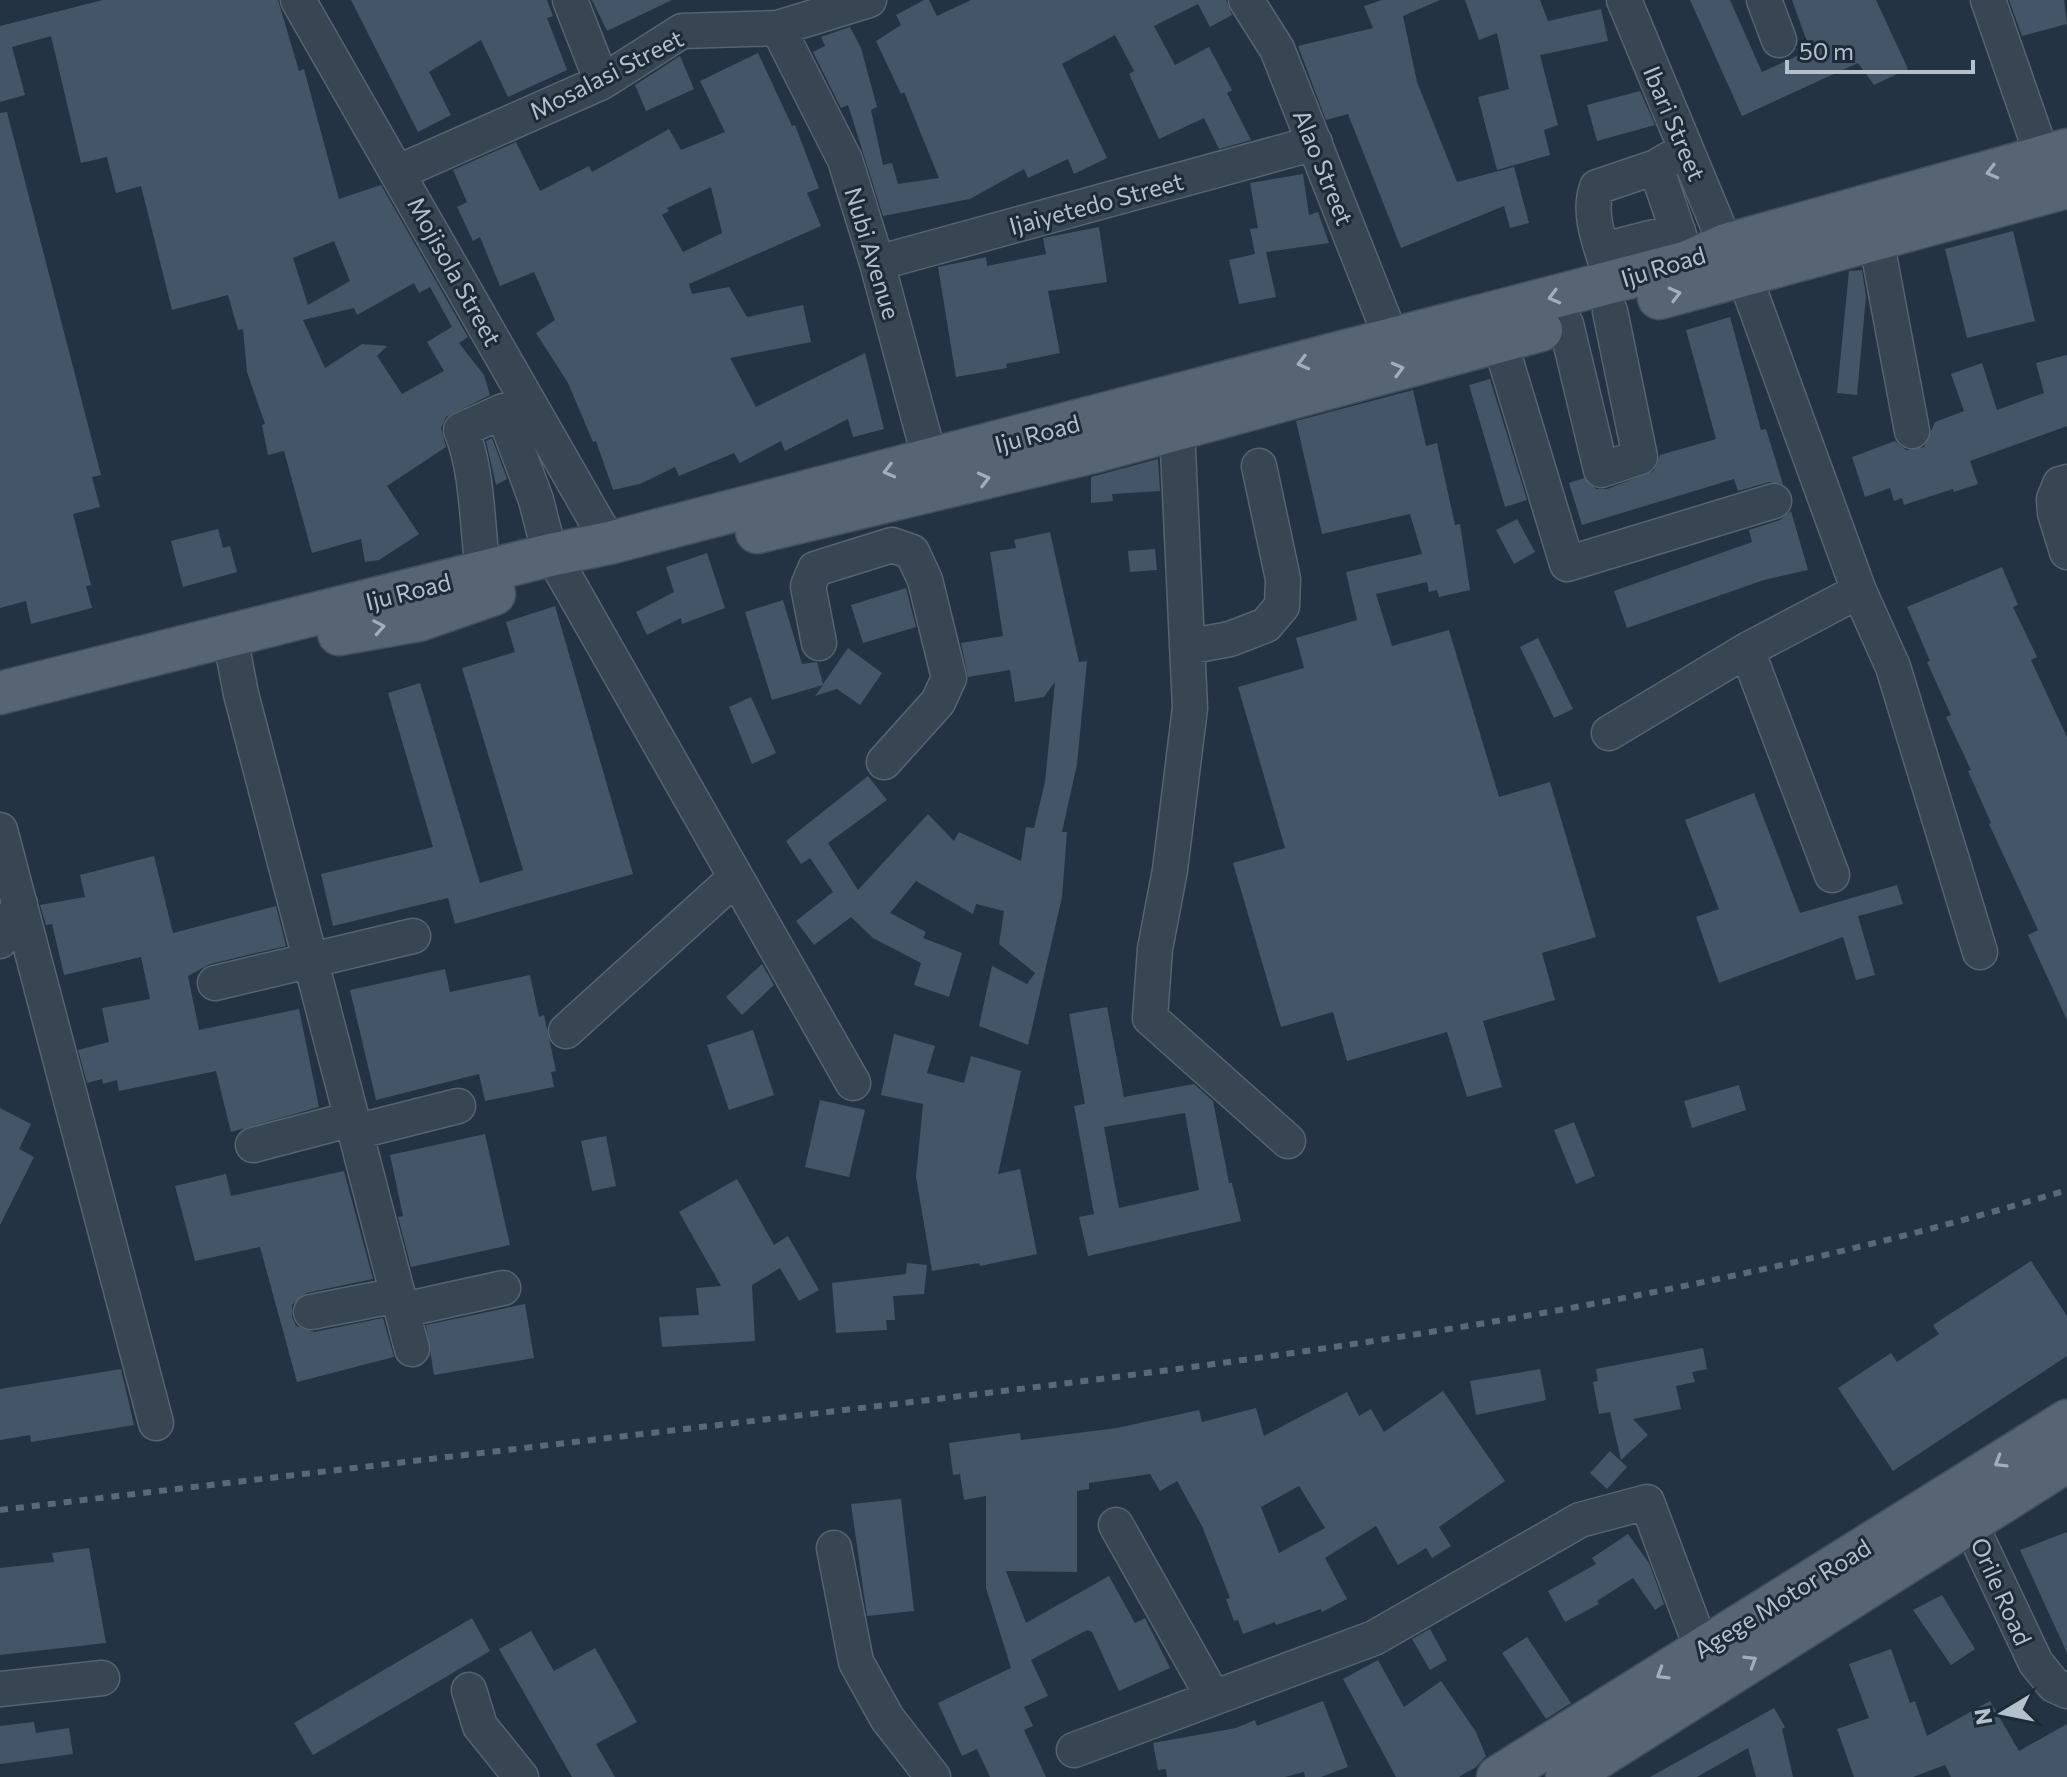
<svg xmlns="http://www.w3.org/2000/svg" width="2067" height="1777" viewBox="0 0 2067 1777" font-family="Commissioner,sans-serif">
  <style>
    .building { fill: #445568; fill-rule: evenodd }
    .lines { fill: none; stroke-linecap: round; stroke-linejoin: round }
    .minor-casing { stroke: #566370; stroke-width: 37 }
    .major-casing { stroke: #424e5c; stroke-width: 45 }
    .minor { stroke: #384553; stroke-width: 34 }
    .major { stroke: #566473; stroke-width: 42 }
    .rail { stroke: #5a697a; stroke-width: 6; stroke-dasharray: 8 8; stroke-linecap: butt }
    .oneway { stroke: #a2aebb }
    .labels { text-anchor: middle; dominant-baseline: central; stroke-width: 6; stroke-linejoin: round; paint-order: stroke }
    .street-label { font-size: 24px; fill: #b5c0cd; stroke: #1d2a38 }
  </style>
  <rect width="100%" height="100%" fill="#243343"/>
  <!-- building -->
  <path class="building" d="M103,0H278L299,71L304,69L339,199L381,185L468,337L459,343L484,375L490,395L446,417L441,428L446,447L387,486L419,534L379,560L365,562L361,539L312,553L284,451L268,455L262,425L265,424L247,372L243,329L238,330L228,295L172,310L141,186L116,193L107,157L81,163L51,36L12,47L25,95L0,102V26ZM334,241L350,281L308,305L293,258ZM414,283L419,293L430,287L452,327L427,342L444,371L402,394L377,356L387,346L362,344L325,368L303,320L354,308L357,315Z
    M351,0H547L553,16L547,18L567,70L508,97L481,40L429,72L451,115L418,132Z
    M592,0H672L607,31Z
    M924,0H929L937,16L971,0H1226L1232,15L1210,27L1198,4L1154,26L1175,65L1209,47L1232,90L1227,93L1251,140L1219,149L1204,118L1159,139L1129,74L1134,71L1115,35L1062,64L1107,158L1074,174L1068,159L1028,178L1024,169L970,199L883,216L848,105L841,108L813,52L825,46L821,37L850,27L861,48L877,107L871,110L883,165L892,163L898,184L939,178L904,92L901,94L876,41L901,25L896,15Z
    M1382,0H1440L1403,16L1417,82L1457,182L1514,167L1529,223L1510,228L1504,206L1401,248L1348,114L1326,120L1298,46L1373,28L1364,6Z
    M1465,0H1540L1548,21L1601,9L1608,41L1540,55L1558,125L1544,130L1550,155L1497,170L1478,97L1509,89L1497,33L1479,40Z
    M1690,0H1730L1762,72L1810,50L1792,0H1876L1908,69L1874,85L1858,63L1742,116Z
    M2009,0H2064L2067,24L2022,36Z
    M758,53L792,126L795,125L819,188L807,193L821,226L689,284L692,294L729,287L747,317L803,305L811,342L730,358L756,407L865,353L884,429L853,437L848,419L785,451L781,441L740,463L734,453L679,476L675,467L640,484L613,490L596,441L593,442L568,383L536,333L555,320L534,272L500,286L480,237L473,241L457,207L467,202L453,170L516,142L540,191L589,166L592,172L669,129L681,150L725,132L700,81ZM711,187L722,233L683,252L662,215L669,211L667,208Z
    M680,56L694,89L646,111L635,85Z
    M1640,91L1655,125L1597,141L1587,105Z
    M7,112L101,475L92,477L100,507L73,514L91,585L86,586L92,608L31,624L26,601L0,608V113Z
    M1303,174L1309,215L1318,212L1329,243L1266,252L1276,297L1239,304L1229,260L1255,254L1250,229L1258,228L1250,183Z
    M1099,227L1107,282L1048,291L1060,353L1006,364L1007,368L956,377L938,267L986,257L987,266L1046,254L1043,238Z
    M2013,231L2035,321L1967,338L1945,249Z
    M1862,270L1866,296L1857,395L1837,393L1849,271Z
    M1730,317L1761,430L1766,429L1783,484L1769,482L1738,491L1734,479L1582,525L1569,483L1584,478L1596,489H1607L1654,471L1660,455L1716,439L1686,330Z
    M2067,355V426L1970,461L1978,484L1954,492L1953,489L1904,505L1902,498L1894,501L1890,488L1865,497L1852,457L1895,441L1906,450L1924,447L1935,422L1964,411L1951,374L1982,363L1997,410L2044,393L2036,363Z
    M1490,379L1527,500L1505,507L1469,385Z
    M1413,390L1426,446L1437,443L1455,525L1460,524L1470,590L1439,597L1437,590L1429,592L1427,582L1376,594L1392,646L1449,630L1499,797L1550,782L1596,937L1542,953L1555,1000L1483,1021L1502,1087L1467,1097L1447,1032L1347,1061L1333,1012L1281,1027L1233,863L1285,848L1238,687L1304,668L1296,638L1357,620L1346,572L1422,554L1410,514L1322,534L1296,421Z
    M492,438L507,479L496,485L486,441Z
    M1158,459L1160,491L1112,494L1113,501L1091,503V477Z
    M1791,511L1808,570L1764,580L1627,628L1614,591L1752,542L1749,530L1780,520Z
    M1517,519L1535,552L1514,564L1496,530Z
    M218,529L223,548L230,546L237,572L183,587L171,541Z
    M1050,532L1079,662L1087,661L1077,764L1062,832H1067L1062,897L1028,1045L979,1026L992,966L1027,984L1035,973L999,944L1004,911L976,904L973,914L916,881L890,913L926,932L923,938L962,953L949,997L914,985L921,963L873,938L851,917L814,945L796,921L833,892L810,858L801,864L786,841L868,776L887,800L828,843L858,890L928,814L954,841L959,832L1021,861L1026,827L1034,828L1045,782L1055,682L1044,697L1015,702L1010,670L968,677L961,643L1003,636L990,552L1016,548L1014,540Z
    M1155,549L1157,570L1130,572L1128,551Z
    M707,553L725,608L682,624L681,618L647,635L636,612L674,592L666,567Z
    M2002,567L2018,605L2013,607L2037,657L2031,660L2067,737V1020L2028,935L2038,930L1989,824L1991,823L1968,771L1971,770L1946,717L1951,715L1927,662L1930,661L1907,607Z
    M906,588L916,627L863,643L851,605Z
    M783,600L802,664L817,662L823,684L848,648L882,673L860,705L837,689L815,696L823,685L772,700L745,612Z
    M555,606L633,874L455,924L448,898L333,926L321,874L433,847L388,693L420,683L480,883L523,870L462,668L515,652L506,622Z
    M1538,638L1573,709L1554,718L1520,647Z
    M751,697L776,753L752,764L729,707Z
    M1754,793L1800,913L1897,885L1903,904L1858,916L1875,975L1856,980L1843,937L1719,983L1696,917L1719,909L1685,820Z
    M154,856L173,933L276,906L286,946L210,964L188,976L199,1030L299,1009L319,1107L231,1132L216,1071L119,1091L117,1080L103,1084L102,1079L87,1083L78,1050L109,1042L102,1008L150,999L141,957L64,975L52,924L46,925L40,905L85,897L80,875Z
    M762,964L774,985L742,1015L726,997Z
    M445,969L450,992L530,975L539,1017L544,1015L556,1071L551,1072L554,1087L485,1101L479,1074L376,1100L350,990Z
    M1107,1007L1124,1097L1194,1084L1213,1101L1229,1183H1232L1241,1221L1088,1256L1079,1217L1094,1214L1074,1106L1085,1104L1069,1014ZM1185,1113L1199,1190L1119,1208L1104,1127Z
    M753,1030L774,1095L729,1110L707,1045Z
    M894,1034L935,1046L927,1073L964,1083L971,1056L1021,1071L998,1174L1020,1169L1037,1254L980,1266L979,1263L932,1271L916,1177L923,1104L881,1095Z
    M1739,1085L1746,1110L1692,1128L1684,1101Z
    M820,1100L865,1110L849,1177L805,1167Z
    M0,1108L31,1124L19,1149L34,1157L0,1225Z
    M1574,1122L1595,1176L1576,1184L1554,1130Z
    M485,1134L510,1245L411,1267L398,1217L403,1216L390,1155Z
    M606,1136L616,1186L592,1191L581,1141Z
    M344,1171L373,1279L306,1293L292,1305V1317L296,1326L314,1332L383,1318L394,1357L297,1382L260,1247L195,1261L175,1186L226,1174L231,1196Z
    M737,1179L774,1245L788,1236L819,1290L799,1301L780,1268L752,1285L755,1341L662,1347L659,1317L699,1315L696,1288L721,1286L679,1212Z
    M2031,1261L2067,1316V1356L1893,1471L1838,1388L1891,1353L1897,1362L1939,1334L1933,1325Z
    M907,1263L927,1265L924,1294L893,1296L895,1320H886L887,1330L836,1333L832,1283L906,1274Z
    M525,1304L534,1358L434,1375L426,1325Z
    M1703,1348L1707,1369L1692,1372L1695,1382L1676,1386L1681,1409L1633,1419L1648,1435L1621,1460L1610,1412L1599,1414L1593,1382L1598,1381L1596,1369Z
    M121,1369L134,1425L31,1442L30,1435L0,1440V1389Z
    M1540,1369L1546,1400L1476,1415L1470,1381Z
    M1443,1391L1505,1481L1439,1527L1451,1546L1432,1558L1426,1548L1398,1565L1376,1526L1325,1558L1347,1599L1322,1612L1321,1609L1276,1625L1275,1622L1243,1634L1238,1620L1234,1621L1226,1599L1230,1598L1202,1526L1177,1481L1160,1491L1150,1474L1089,1483V1489L1077,1491V1572L1006,1571L1026,1623L1109,1576L1135,1623L1145,1618L1170,1668L1119,1691L1092,1632L1087,1630L1031,1660L1048,1696L1024,1707L1033,1726L1024,1730L1046,1777H990L977,1749L962,1756L938,1703L1011,1668L986,1588V1496L964,1500L960,1474L953,1475L949,1443L1020,1433L1021,1440L1117,1428L1199,1410L1202,1422L1256,1408L1264,1436L1347,1392L1359,1416L1371,1409L1384,1432ZM1299,1486L1325,1528L1279,1553L1261,1507Z
    M1610,1451L1627,1467L1607,1489L1590,1473Z
    M901,1499L914,1611L867,1616L851,1504Z
    M2067,1532V1653L2020,1550Z
    M1628,1534L1649,1563L1664,1604L1655,1610L1633,1578L1597,1601L1599,1604L1565,1622L1548,1591L1596,1564L1592,1558Z
    M89,1548L106,1643L0,1655V1568L54,1562L52,1553Z
    M1942,1595L1975,1649L1951,1665L1913,1610Z
    M472,1618L490,1651L313,1755L294,1723Z
    M1430,1629L1447,1660L1430,1670L1412,1639Z
    M531,1631L554,1671L595,1648L637,1722L596,1744L615,1777H572L499,1649Z
    M1527,1637L1571,1703L1546,1719L1502,1653Z
    M1891,1649L1910,1703L1915,1701L1927,1736L1990,1701L2019,1751L2067,1724V1777H1951L1945,1765L1913,1777H1854L1837,1729L1869,1718L1849,1664Z
    M1378,1660L1404,1707L1441,1681L1476,1732L1486,1756L1476,1767L1459,1777H1396L1343,1679Z
    M1323,1701L1348,1767L1321,1777H1305L1304,1772L1285,1777H1167L1166,1769L1158,1770L1153,1743L1236,1728L1255,1720L1257,1726Z
    M1774,1708L1785,1727L1782,1729L1793,1777H1756L1748,1748L1697,1777H1650Z
    M34,1722L36,1733L69,1728L73,1754L0,1764V1726Z"/>
  <g class="lines">
    <!-- minor casing -->
    <g class="minor-casing">
      <path id="minor" d="M298,0L609,543
        M570,0L602,82
        M1246,0L1277,49L1392,340
        M1624,0L1726,245
        M1764,0L1779,40
        M1988,0L2043,158
        M778,28L845,160L877,263L936,482
        M1656,167L1688,262
        M399,172L602,82L682,31L778,28L869,0
        M1876,239L1912,431
        M1603,250L1678,231
        M877,263L1315,143
        M1744,275L1859,591L1747,650L1832,875
        M1612,282C1604,252 1586,217 1597,187L1656,167L1686,149
        M1566,324L1601,470L1640,457L1610,311
        M1500,342L1567,564L1774,501
        M1177,429L1190,708L1170,870L1155,949L1150,1018L1288,1141
        M2067,482L2060,484L2054,499L2055,513L2067,552
        M561,570L853,1083
        M483,572C477,527 478,470 461,430L503,411L536,500L550,555
        M1859,591L1893,667L1980,952
        M819,643L808,586L815,569L892,545L912,552L925,580L949,678L938,702L884,762
        M1187,647L1230,639L1266,625L1282,606L1283,579L1259,466
        M233,652L241,694L412,1349
        M1609,733L1747,650
        M0,830L156,1423
        M0,941L20,904
        M215,983L413,936
        M566,1031L734,879
        M355,1132L458,1106
        M253,1145L352,1119
        M403,1310L503,1288
        M311,1312L398,1295
        M1959,1500L2036,1663L2054,1685L2067,1691
        M1116,1525L1213,1697
        M834,1548L856,1662L887,1718L933,1777
        M0,1689L102,1678
        M469,1690L480,1726L521,1777
        M1074,1750L1374,1638L1580,1520L1647,1502L1702,1649"/>
    </g>
    <!-- major casing -->
    <g class="major-casing">
      <path id="major" d="M1659,298L2067,187
        M757,532L1096,451L1541,330
        M339,634L419,620L494,594
        M0,693L550,555L609,543L1688,262L1726,245L2067,150
        M1498,1777L2067,1421
        M1567,1777L2067,1461"/>
    </g>
    <!-- minor -->
    <use href="#minor" class="minor"/>
    <!-- major -->
    <use href="#major" class="major"/>
    <!-- rail -->
    <path class="rail" d="M0,1510C293,1475 585,1441 878,1406C1276,1359 1683,1307 2067,1190"/>
  </g>
  <!-- one-way arrows -->
  <defs><path id="oneway-chevron" d="M-2-3.5L2.5 0L-2 3.5" fill="none" stroke-width="1.6" stroke-linecap="round" stroke-linejoin="round" transform="scale(2)"/></defs>
  <g class="oneway">
    <use href="#oneway-chevron" transform="translate(1992 172) rotate(165)"/>
    <use href="#oneway-chevron" transform="translate(1675 294) rotate(-15)"/>
    <use href="#oneway-chevron" transform="translate(1554 297) rotate(165)"/>
    <use href="#oneway-chevron" transform="translate(1303 363) rotate(165)"/>
    <use href="#oneway-chevron" transform="translate(1398 369) rotate(-15)"/>
    <use href="#oneway-chevron" transform="translate(889 471) rotate(166)"/>
    <use href="#oneway-chevron" transform="translate(984 479) rotate(-14)"/>
    <use href="#oneway-chevron" transform="translate(379 627) rotate(-10)"/>
    <use href="#oneway-chevron" transform="translate(2000 1462) rotate(149)"/>
    <use href="#oneway-chevron" transform="translate(1751 1661) rotate(-32)"/>
    <use href="#oneway-chevron" transform="translate(1662 1674) rotate(148)"/>
  </g>
  <g class="labels">
    <!-- street labels -->
    <g class="street-label">
      <text transform="translate(606 74) rotate(-27)">Mosalasi Street</text>
      <text transform="translate(1675 123) rotate(67)">Ibari Street</text>
      <text transform="translate(1324 167) rotate(68)">Alao Street</text>
      <text transform="translate(1096 203) rotate(-15)">Ijaiyetedo Street</text>
      <text transform="translate(873 253) rotate(73)">Nubi Avenue</text>
      <text transform="translate(1663 266) rotate(-17)">Iju Road</text>
      <text transform="translate(455 271) rotate(61)">Mojisola Street</text>
      <text transform="translate(1037 433) rotate(-15)">Iju Road</text>
      <text transform="translate(408 591) rotate(-14)">Iju Road</text>
      <text transform="translate(2002 1591) rotate(66)">Orile Road</text>
      <text transform="translate(1782 1598) rotate(-32)">Agege Motor Road</text>
    </g>
  </g>
  <!-- north arrow -->
  <g transform="translate(2003 1713) rotate(260)" stroke="#1d2a38" stroke-width="6" paint-order="stroke">
  <path d="M0-6L14 30L0 20L-14 30Z" fill="#b5c0cd"/>
  <text y="-12" font-size="22" font-weight="bold" text-anchor="middle" fill="#b5c0cd">N</text>
  </g>
  <!-- scale -->
  <path d="M1787 60v12h186v-12" fill="none" stroke="#b5c0cd" stroke-width="4"/>
  <text x="1799" y="60" font-size="24" fill="#b5c0cd" stroke="#1d2a38" stroke-width="6" paint-order="stroke">50 m</text>
</svg>
